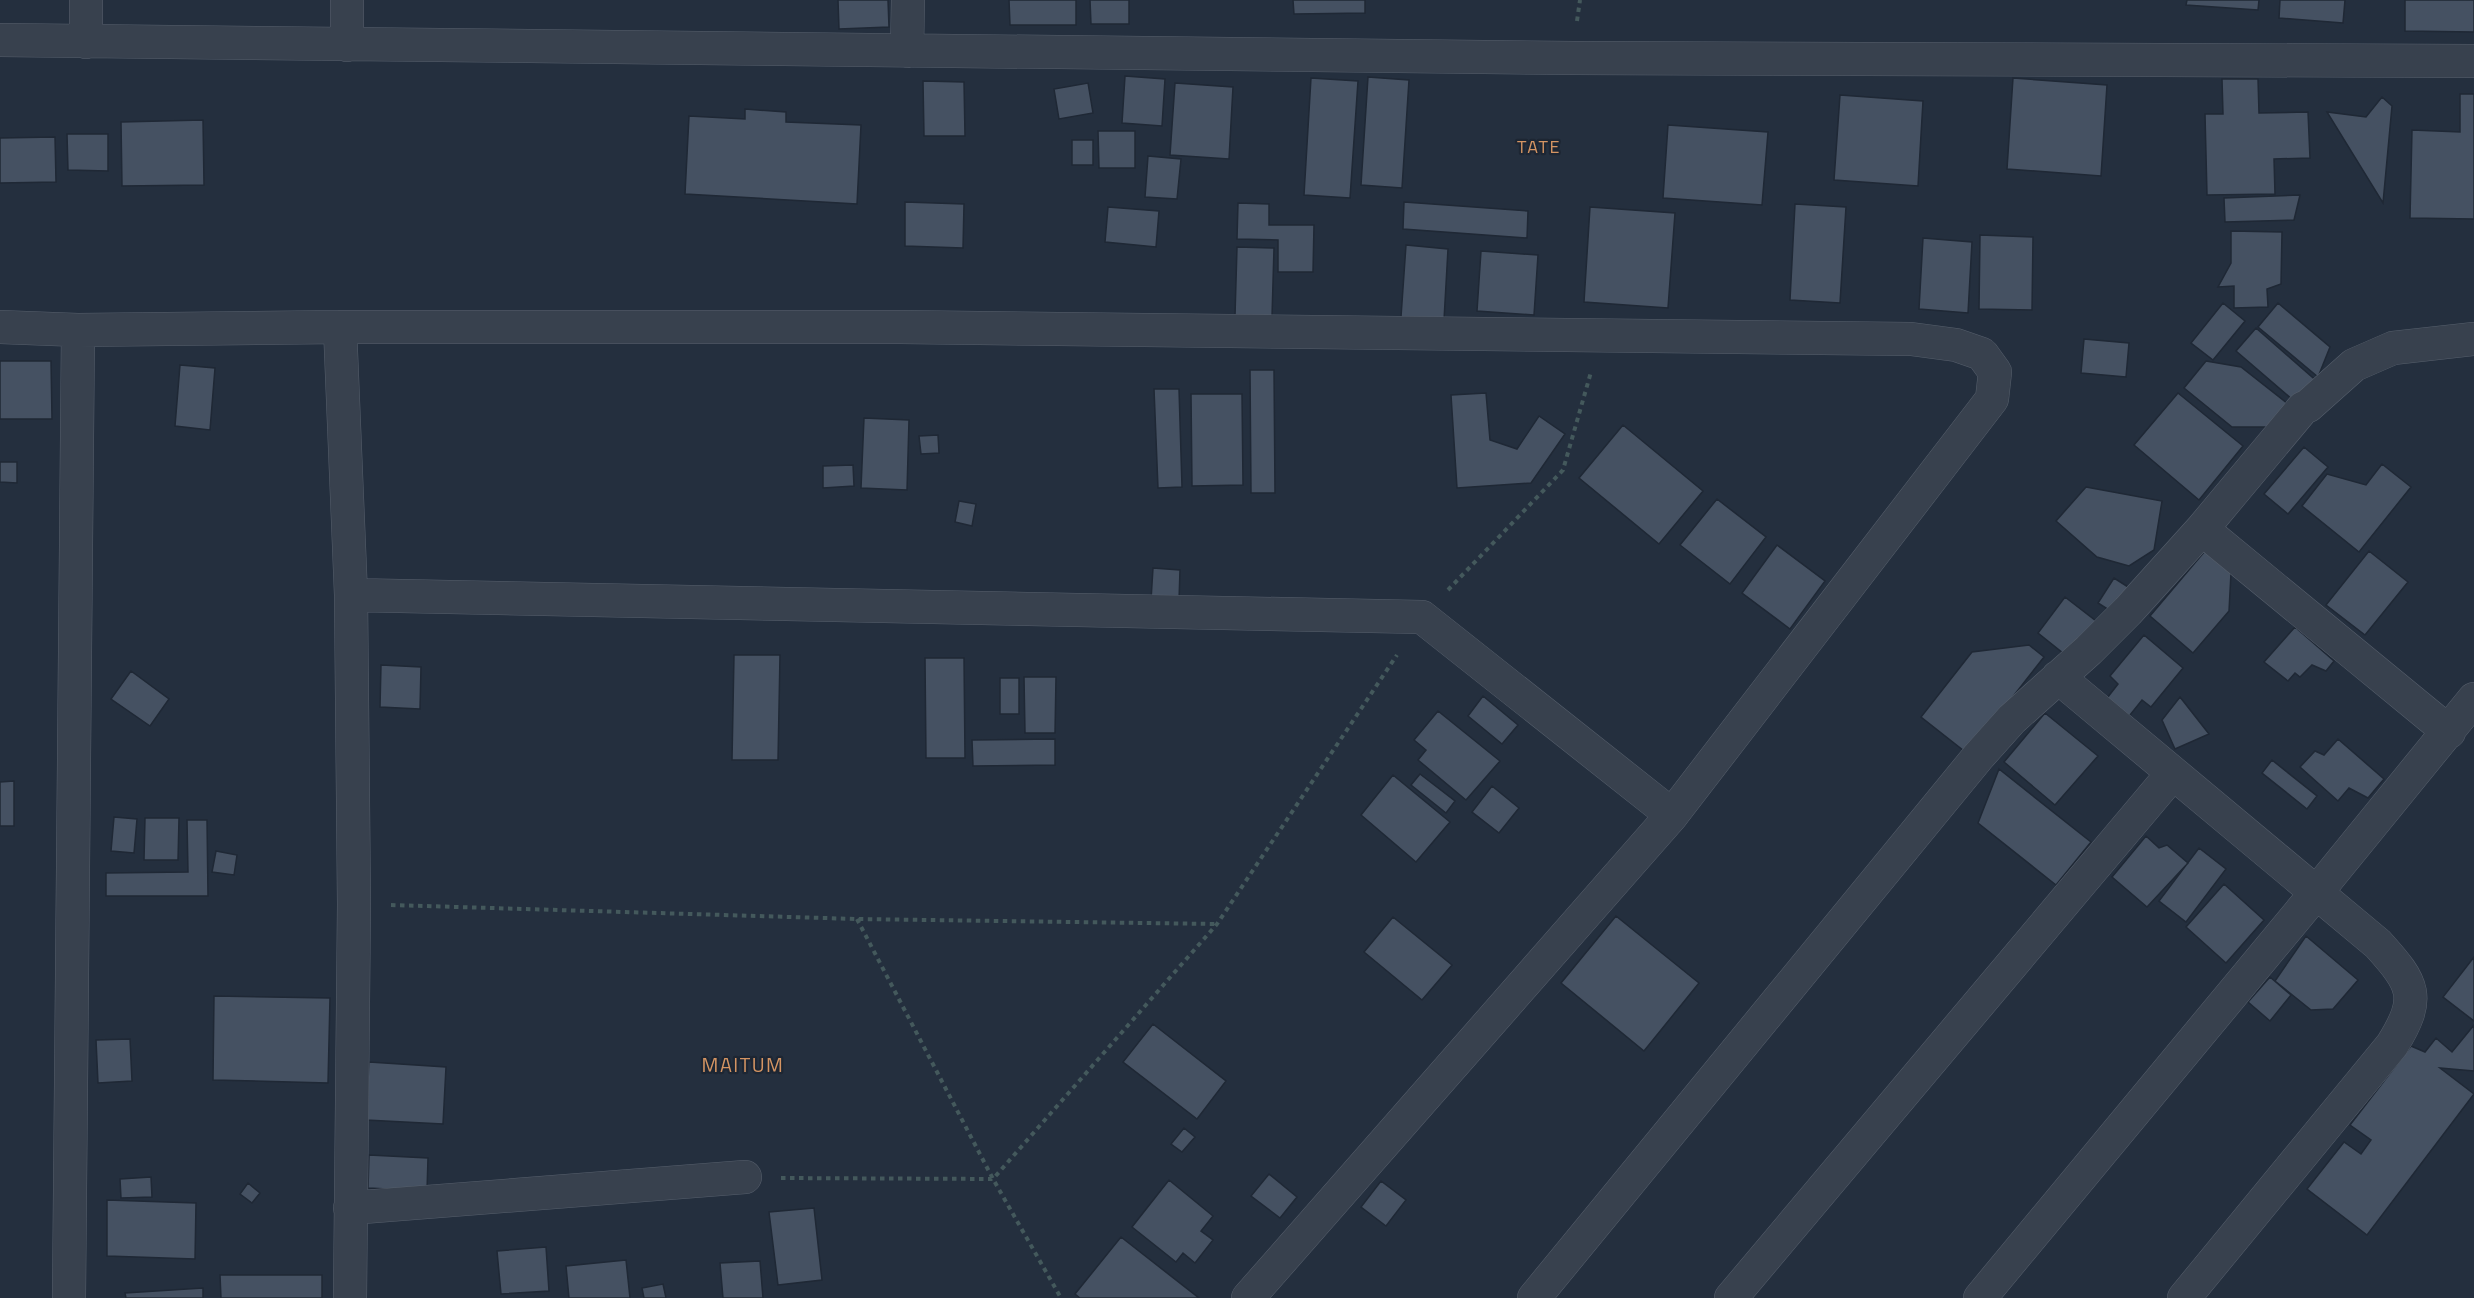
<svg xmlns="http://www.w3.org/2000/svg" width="2474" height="1298" viewBox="0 0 2474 1298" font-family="'Titillium Web',sans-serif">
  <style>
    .building { fill: #455162; stroke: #1f2835; stroke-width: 1.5 }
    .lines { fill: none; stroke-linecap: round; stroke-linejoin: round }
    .minor-casing { stroke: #565f6c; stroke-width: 34 }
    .path { stroke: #44595c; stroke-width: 4; stroke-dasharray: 4.5 4.5; stroke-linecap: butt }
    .minor { stroke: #38414e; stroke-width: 33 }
    .labels { text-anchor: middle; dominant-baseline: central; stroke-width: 4.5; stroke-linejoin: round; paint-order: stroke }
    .neighbourhood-label { font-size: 18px; letter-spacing: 1.5px; fill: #d59563; stroke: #1d2633 }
    .quarter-label { font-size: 20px; letter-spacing: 1.5px; fill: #d59563; stroke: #1d2633 }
  </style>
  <rect width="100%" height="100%" fill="#242f3e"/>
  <!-- building -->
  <path class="building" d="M838,0H888L889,27L839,29Z
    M1009,0H1076V25H1010Z
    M1090,0H1129V24H1091Z
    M1293,0H1365V13L1294,14Z
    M2187,0H2259L2258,10L2186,5Z
    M2280,0H2345L2343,23L2279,18Z
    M2405,0H2474V32L2405,31Z
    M1125,76L1165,79L1162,126L1122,123Z
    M1368,77L1409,80L1402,188L1361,185Z
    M1311,78L1358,81L1350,198L1304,195Z
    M2013,78L2107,85L2101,176L2007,169Z
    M2222,79H2258L2259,113L2308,112L2310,158L2274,159L2275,194L2207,195L2205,114H2223Z
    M923,81L964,82L965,136H924Z
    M1088,83L1093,113L1059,119L1054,89Z
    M1175,83L1233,87L1229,159L1170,155Z
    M2460,94H2474V219L2410,218L2412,130L2460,132Z
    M1840,95L1923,101L1918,186L1834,180Z
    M2382,97L2392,106L2383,203L2327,112L2366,117Z
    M745,109L786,112V122L861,125L857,204L685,194L689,116L745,119Z
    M203,120L204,185L122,186L121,122Z
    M1668,125L1768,132L1762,205L1663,198Z
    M1098,131H1135V168H1099Z
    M67,134H108V171L68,170Z
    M55,137L56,182L0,183V138Z
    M1072,140H1093V165H1072Z
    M1148,156L1181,159L1177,199L1145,197Z
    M2300,195L2294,220L2225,222L2224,198Z
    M905,202L964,204L963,248L905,246Z
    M1404,202L1528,211L1527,238L1403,229Z
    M1238,203L1269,204V225H1314L1313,272H1278V240L1237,239Z
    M1795,204L1846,207L1840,303L1790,300Z
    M1108,207L1159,211L1156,247L1105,242Z
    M1590,207L1675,213L1668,308L1584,302Z
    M2231,231L2282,232L2281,284L2267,289L2268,307L2234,308V286L2218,287L2231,263Z
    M1980,235L2033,237L2032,310L1979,309Z
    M1923,238L1972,242L1968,313L1919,309Z
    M1406,245L1448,249L1444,320L1401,317Z
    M1237,247L1274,248L1272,317L1235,316Z
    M1481,251L1538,255L1534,315L1477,311Z
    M2223,303L2245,321L2213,360L2191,343Z
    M2278,303L2330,347L2318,377L2258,327Z
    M2256,328L2320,384L2300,406L2236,351Z
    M2084,339L2129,343L2126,377L2081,373Z
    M0,361H51L52,419H0Z
    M2206,361L2241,367L2288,404L2271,427H2232L2184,388Z
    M180,365L215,368L210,430L175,426Z
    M1250,370H1274L1275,493H1251Z
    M1154,389H1179L1182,487L1158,488Z
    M1486,393L1490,440L1517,449L1539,416L1565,434L1531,483L1457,488L1451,395Z
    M2178,393L2243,446L2199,500L2134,445Z
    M1191,394H1242L1243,485L1192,486Z
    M864,418L909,420L907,490L861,488Z
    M1623,425L1703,491L1659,544L1579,478Z
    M938,435L939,453L921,454L919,436Z
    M2304,447L2328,467L2288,514L2264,494Z
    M0,462H17V483L0,482Z
    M2382,464L2411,487L2359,552L2302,506L2327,474L2366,485Z
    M853,465L854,486L823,488V466Z
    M2086,487L2162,501L2154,550L2129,566L2097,557L2056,521Z
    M1717,499L1766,537L1730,584L1680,545Z
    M959,501L976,504L972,526L955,522Z
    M1777,545L1825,581L1790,629L1742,593Z
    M2205,551L2231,573L2229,611L2193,653L2150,616Z
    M2369,551L2408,582L2365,635L2326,605Z
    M1153,568L1180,570L1179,601L1151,600Z
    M2114,578L2136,592L2120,617L2098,603Z
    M2065,597L2096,621L2068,657L2038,633Z
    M2295,627L2334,661L2326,671L2312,665L2300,677L2295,673L2288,681L2264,662Z
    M2144,635L2183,668L2151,707L2142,700L2126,720L2104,702L2118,684L2110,676Z
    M2029,645L2044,657L1968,754L1921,717L1972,652Z
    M734,655H780L778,760H732Z
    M925,658H964L965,758H926Z
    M381,665L421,667L420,709L380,707Z
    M131,671L169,699L150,726L111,699Z
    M1024,677H1056L1055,733H1025Z
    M1000,678H1019V714H1000Z
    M1483,696L1518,725L1502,744L1468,716Z
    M2180,697L2209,734L2175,749L2162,720Z
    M1438,711L1500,761L1466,800L1418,760L1426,750L1414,740Z
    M2045,713L2098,756L2055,805L2004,762Z
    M1055,739V765L973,766L972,740Z
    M2338,739L2384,779L2368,798L2349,788L2338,801L2300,767L2315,751L2324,755Z
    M2272,760L2317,796L2307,809L2262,773Z
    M1999,769L2091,842L2056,885L1978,823Z
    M1420,774L1455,801L1446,813L1411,785Z
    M1393,775L1450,822L1416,862L1361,815Z
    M14,781V826H0V782Z
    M1492,786L1519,808L1499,833L1472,812Z
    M114,817L137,819L134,853L111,851Z
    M145,818H179L178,860H144Z
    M187,820H207L208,896H106V873L188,872Z
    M2146,836L2159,848L2167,845L2188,863L2147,907L2112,877Z
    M2199,848L2226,869L2186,922L2159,901Z
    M216,851L237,855L234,875L212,872Z
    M2224,884L2264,920L2226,963L2186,927Z
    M1616,916L1699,983L1644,1051L1561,983Z
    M1393,917L1452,965L1422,1000L1364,952Z
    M2306,936L2358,980L2333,1009L2311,1010L2275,981Z
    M2474,957V1021L2443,997Z
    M2270,977L2291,995L2270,1021L2248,1002Z
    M214,996L330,998L328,1083L213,1080Z
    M1153,1024L1226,1081L1197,1119L1123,1062Z
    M2474,1025V1071L2440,1068L2474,1094L2367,1235L2307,1189L2344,1142L2361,1154L2371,1140L2350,1125L2411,1046L2425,1052L2436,1038L2452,1052Z
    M130,1039L132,1081L98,1083L96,1040Z
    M369,1062L446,1067L443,1124L366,1120Z
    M1184,1128L1195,1137L1182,1152L1171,1144Z
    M369,1155L428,1158L427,1191L368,1188Z
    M1269,1174L1297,1197L1280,1218L1251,1196Z
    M151,1177L152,1197L121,1198L120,1179Z
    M1169,1180L1213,1216L1201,1231L1213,1240L1195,1263L1183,1253L1176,1262L1132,1227Z
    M1381,1181L1406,1200L1386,1226L1361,1207Z
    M248,1183L260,1193L252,1203L240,1194Z
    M107,1200L196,1203L195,1259L107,1256Z
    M814,1208L822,1280L778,1285L769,1212Z
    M1121,1237L1199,1298H1080L1075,1294Z
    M546,1247L549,1291L501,1294L497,1251Z
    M626,1260L630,1298H569L566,1266Z
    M760,1261L763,1298H723L720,1263Z
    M220,1275H322V1298H221Z
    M663,1284L666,1298H644L642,1288Z
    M203,1288V1298H126L125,1293Z"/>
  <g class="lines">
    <!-- minor casing -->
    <g class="minor-casing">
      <path id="minor" d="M86,0V42
        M0,40L1574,58L2474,61
        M347,45V0
        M907,51L908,0
        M0,327L78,330L340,327H900L1911,339L1956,345L1982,354L1995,372L1992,399L1672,815L1248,1298
        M340,327L351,595L354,904L350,1298
        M2202,529L2449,732
        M351,595L1422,617L1672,815
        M2058,677L2378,944C2414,984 2422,997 2392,1045L2184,1298
        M350,1208L745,1177
        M69,1298L78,330
        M1534,1298L1978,757L2012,719L2089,650L2128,611L2202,529L2303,408L2308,406L2354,365L2393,348L2474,339
        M1731,1298L2173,773
        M1980,1298L2316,893L2474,699"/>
    </g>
    <!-- path -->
    <path class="path" d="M1577,21L1580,0
      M1448,590L1563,470L1591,372
      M391,905L857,919L1217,924
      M857,919L993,1179L1061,1298
      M781,1178L993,1179L1217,924L1397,655"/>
    <!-- minor -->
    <use href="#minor" class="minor"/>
  </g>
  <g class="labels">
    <!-- neighbourhood labels -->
    <g class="neighbourhood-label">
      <text x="1539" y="146">TATE</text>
    </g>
    <!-- quarter labels -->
    <g class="quarter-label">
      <text x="743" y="1064">MAITUM</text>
    </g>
  </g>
</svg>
